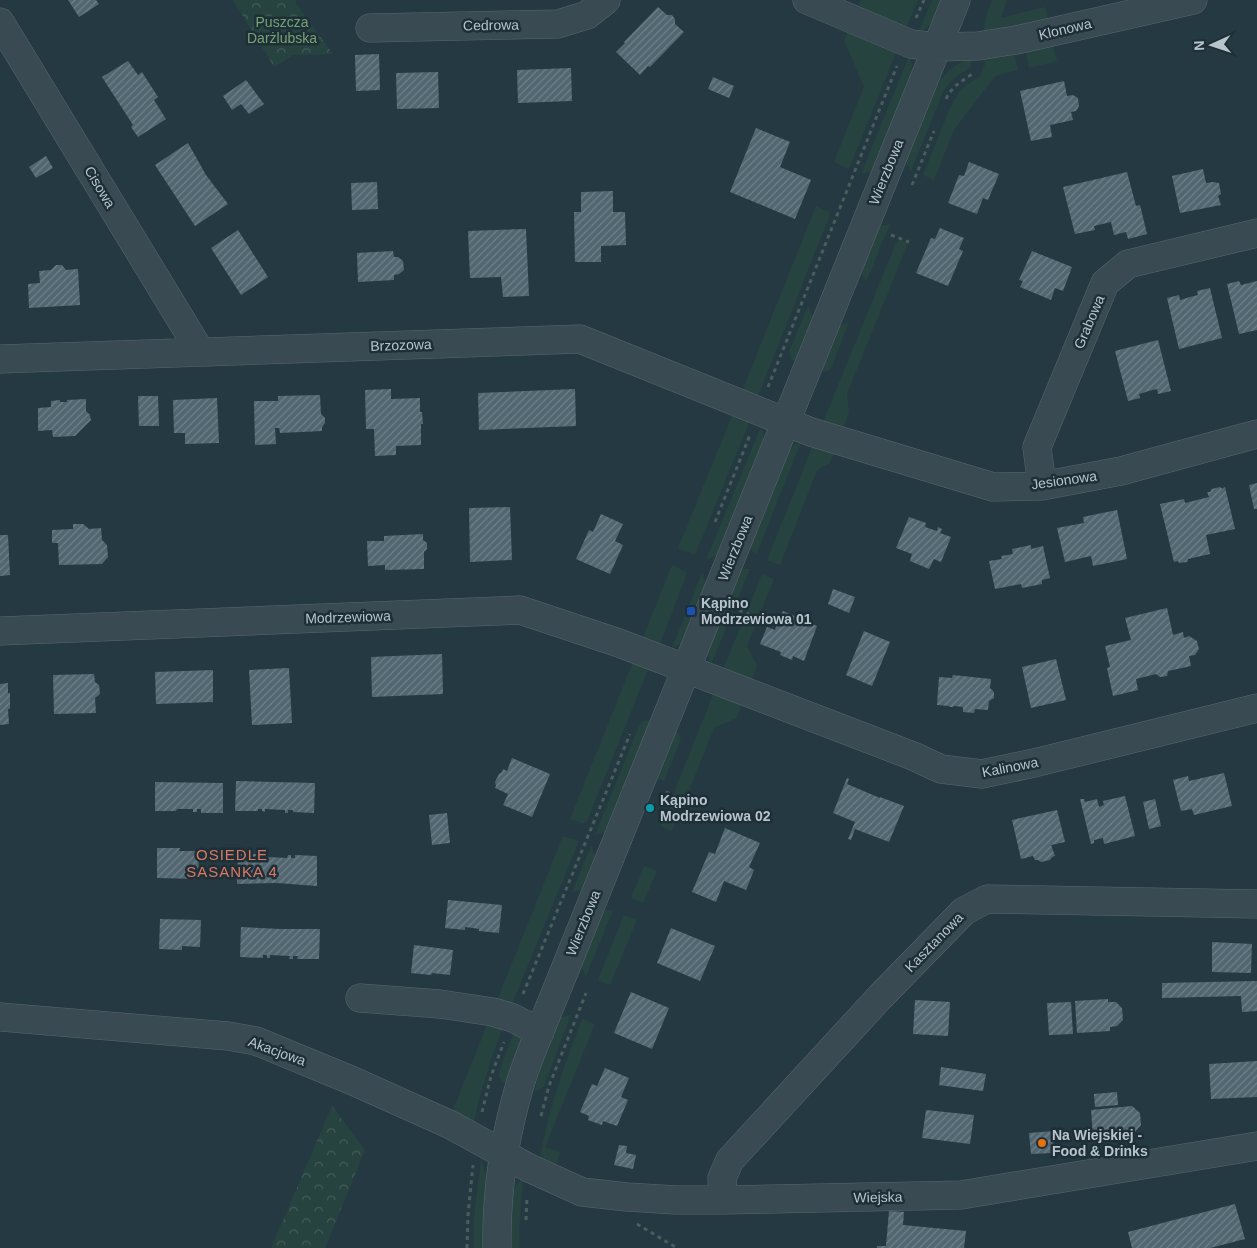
<svg xmlns="http://www.w3.org/2000/svg" width="1257" height="1248" viewBox="0 0 1257 1248" font-family="Helvetica,sans-serif">
  <style>
    .green { fill: #27433f }
    .forest { fill: url(#forest-crowns) }
    .building { fill: url(#building-hatch) }
    .lines { fill: none; stroke-linecap: round; stroke-linejoin: round }
    .minor-casing { stroke: #58676f; stroke-width: 29 }
    .path { stroke: #465f5b; stroke-width: 3; stroke-dasharray: 4 4; stroke-linecap: butt }
    .minor { stroke: #3a4a52; stroke-width: 28 }
    .transit-dot { fill: #1a4fb4; stroke: #1e2f37; stroke-width: 2 }
    .culture-dot { fill: #0f9aa8; stroke: #1e2f37; stroke-width: 2 }
    .food-dot { fill: #e8710a; stroke: #1e2f37; stroke-width: 2 }
    .labels { text-anchor: middle; dominant-baseline: central; stroke-width: 5; stroke-linejoin: round; paint-order: stroke }
    .park-label { font-size: 14px; fill: #75a374; stroke: #1e2f37 }
    .street-label { font-size: 14px; fill: #b7c4cc; stroke: #1e2f37 }
    .poi-label { font-size: 14px; font-weight: bold; fill: #b7c4cc; stroke: #1e2f37; text-anchor: start }
    .neighbourhood-label { font-size: 15px; letter-spacing: 1px; fill: #da7964; stroke: #1e2f37 }
  </style>
  <defs>
    <pattern id="forest-crowns" width="20" height="18" patternUnits="userSpaceOnUse" patternTransform="scale(1.25)"><rect width="20" height="18" fill="#27433f"/><path d="M2 6a3 3 0 1 1 6 0M12 15a3 3 0 1 1 6 0" fill="none" stroke="#445c5a"/></pattern>
    <pattern id="building-hatch" width="6" height="6" patternUnits="userSpaceOnUse" patternTransform="scale(1.25)"><rect width="6" height="6" fill="#516670"/><path d="M-1 1l2-2M0 6l6-6M5 7l2-2" fill="none" stroke="#6f818a"/></pattern>
  </defs>
  <rect width="100%" height="100%" fill="#253942"/>
  <!-- green -->
  <path class="green" d="M861,0H918L905,31L856,11Z
    M932,0H942C936,14 933,27 918,33Z
    M992,0H1007L1001,18L1045,7L1049,24L983,36L986,16Z
    M849,28L898,48L849,169L834,162L864,87L844,40Z
    M1052,42L1057,61L1029,68L1026,54L1030,46Z
    M1007,51L1015,56L1018,70L995,76L954,130L934,180L923,175L950,108L958,93L961,89L979,77L981,74L985,64L984,55Z
    M909,56L912,64L911,77L873,171L861,174Z
    M971,57C972,71 967,69 957,76C951,80 947,86 943,92L911,171L905,160L937,84C946,72 957,63 971,57Z
    M816,206L829,212L830,215L756,401L741,394Z
    M890,224L866,282L860,271L878,227Z
    M898,240L908,243L847,394L849,412L841,434L821,427L896,243Z
    M808,306L814,318L796,362L791,359L789,352Z
    M849,322L831,368L828,371L820,372L837,327Z
    M734,411L751,418L695,555L678,548Z
    M761,427C764,434 764,439 762,446L718,555L706,560Z
    M799,442H801L756,555L749,547L789,451L794,445Z
    M814,443L835,452L830,463L817,470L780,565L767,560Z
    M672,565L686,572V576L658,649L641,642Z
    M740,569H750L711,665L709,661L708,651Z
    M702,573L706,583L683,641L679,645L672,648Z
    M762,574L774,579L759,616L749,612L748,609Z
    M749,616L758,620L747,646L757,666L750,684L722,672L744,618Z
    M634,659L650,665L587,821L585,823H582L570,819Z
    M715,690L742,701L737,718L714,728L686,798L676,794L675,790Z
    M647,720L652,721L607,831L595,835L639,726L644,721Z
    M675,731L679,733L681,739L664,781L656,778Z
    M675,798L684,801L672,831L662,827L661,824L671,800Z
    M563,836L579,841L510,1009L496,1003Z
    M591,846L596,857L584,889L572,892Z
    M644,866L657,871L643,903L631,898Z
    M613,910L586,976L580,965L602,911Z
    M624,915L637,920L610,985L598,980Z
    M571,1015L544,1086L540,1090L534,1091L541,1068L560,1017Z
    M582,1019L595,1024L545,1147L560,1152L557,1164L550,1168L539,1163C548,1111 563,1068 582,1019Z
    M489,1020L503,1026C491,1059 480,1092 473,1126L451,1115Z
    M515,1030L522,1041L507,1084C503,1082 500,1080 499,1075C499,1067 512,1038 515,1030Z
    M481,1159C489,1177 485,1193 484,1211C483,1224 483,1236 483,1248H474V1217Z
    M523,1179L519,1232L520,1248H510L512,1193L518,1182Z"/>
  <!-- forest -->
  <path class="forest" d="M233,0H296V4L333,54L293,55L274,67Z
    M332,1106L365,1150L325,1248H271Z"/>
  <!-- building -->
  <path class="building" d="M68,0H96L99,4L79,17Z
    M658,7L667,15H672L675,19V24L684,32L650,67L648,66L640,75L616,52L625,43L624,42Z
    M379,54L380,90L356,91L355,55Z
    M128,61L138,75L142,72L158,97L154,100L166,119L138,137L131,127L133,125L102,77Z
    M571,68L572,101L518,103L517,70Z
    M438,72L439,108L397,109L396,73Z
    M713,77L734,86L729,98L708,89Z
    M246,80L264,104L249,114L241,104L232,110L223,96Z
    M1064,81L1067,96L1073,95L1078,98L1079,106L1076,111L1071,112L1073,120L1050,125L1052,137L1031,141L1020,91Z
    M756,128L790,142L780,167L811,180L795,219L730,192Z
    M188,143L206,175L228,204L195,226L155,165Z
    M46,156L53,168L36,178L29,167Z
    M969,162L999,174L988,200L983,198L977,214L948,203L959,175L964,176Z
    M1203,169L1206,183L1213,182L1219,183L1221,194L1218,196L1221,205L1180,213L1172,176Z
    M1127,172L1136,206L1140,205L1147,234L1128,239L1126,232L1114,235L1111,222L1094,226L1095,230L1075,234L1063,187Z
    M377,182L378,209L352,210L351,183Z
    M613,191V212H625L626,245L601,246V262H575L574,212H581V192Z
    M940,228L964,238L959,249L963,251L948,286L916,273L931,238L935,239Z
    M526,229L529,296L503,297L501,277L470,278L468,231Z
    M238,230L268,277L241,295L211,248Z
    M393,251L394,257H398L403,261L404,270L399,274L394,275V280L358,282L357,253Z
    M1032,251L1072,267L1063,291L1055,288L1051,300L1020,287L1023,281L1019,280Z
    M56,265H62L66,270L78,269L80,305L29,308L28,284L40,283L39,271L51,270Z
    M1239,281L1241,285L1257,281V330L1239,334L1227,284Z
    M1210,288L1222,338L1179,349L1167,298L1179,295L1180,300L1190,297L1198,295L1197,291Z
    M1158,340L1171,391L1158,394L1157,389L1149,391L1139,394L1140,398L1128,401L1115,351Z
    M391,389V399L420,398V412H422L423,424H421V445L396,446V455L375,456L374,429H366L365,390Z
    M575,389L576,426L479,430L478,393Z
    M320,395L321,414L325,418V423L322,427V431L280,433L279,428H275L276,444L255,445L254,401H278V396Z
    M138,396H158L159,426H139Z
    M217,398L219,443L185,444V433H174L173,400Z
    M86,399V411L90,415L91,420L75,436L53,437L52,430L38,431V408L51,407V401L60,400V402H67V400Z
    M1257,483V509H1254L1249,485Z
    M1220,487L1223,489V488L1225,487L1235,529L1206,535L1210,554L1188,559L1187,562L1179,563L1178,561L1174,562L1160,504L1184,499L1185,503L1209,497L1207,492H1210L1212,489Z
    M510,507L512,560L470,562L469,508Z
    M1117,510L1127,559L1093,566L1091,556L1065,562L1057,528L1084,523L1083,517Z
    M601,514L623,524L615,541L623,545L610,574L576,559L589,530L593,532Z
    M909,517L926,523L925,527L937,531L938,527L942,529L940,533L951,537L941,562L934,559L929,569L910,561L912,554L896,548Z
    M73,524H83L89,529L101,528L102,540L107,545L108,557L102,564L59,565L58,543H52V530L73,529Z
    M423,534V540L427,543V549L424,552V569L385,570V565L368,566L367,541H384V536Z
    M0,535H8L10,575L0,576Z
    M1031,545V549L1043,546L1050,578L1042,580V584L1022,588L1021,584L995,589L989,561L1002,559L1001,556L1013,554L1012,549Z
    M833,589L855,597L849,613L828,604Z
    M1167,608L1173,635L1183,632L1184,638L1189,636L1197,641L1199,649L1195,655L1189,656L1191,666L1168,671L1167,676L1160,677L1156,674L1136,679L1138,690L1113,696L1107,668L1110,667L1105,646L1131,640L1125,618Z
    M783,611L797,617L799,615L807,618L808,622L817,626L804,661L793,656L792,660L780,655L781,652L760,644L767,627L775,630L779,616L781,615Z
    M864,631L890,642L872,686L846,675Z
    M442,654L443,694L372,697L371,657Z
    M1056,659L1066,700L1031,708L1022,667Z
    M289,668L292,723L252,725L249,670Z
    M213,670V702L156,704L155,672Z
    M94,674L95,682L99,685L100,694L95,698L96,713L54,714L53,675Z
    M953,675L991,679L990,688L994,692V698L989,701L988,710L975,709L974,713L963,712V707L954,706L953,707H950L949,706L937,705L939,677L952,678Z
    M8,683V693H10V709H8L9,724L0,725V684Z
    M512,758L550,774L532,817L503,805L508,794L495,788L496,786L495,782L499,774L502,772L503,769L507,771Z
    M1224,773L1232,806L1194,815L1192,809L1181,811L1173,780L1188,776L1189,781Z
    M847,778L849,779L847,784L880,798V797L904,806L889,842L855,829L851,840L848,839L855,822L833,813Z
    M236,781L315,783L314,813L293,812V810H288V813H285V810L265,809V812L262,811V809H258V811H235Z
    M155,782L223,783V813H201V809H197V812H193V809H177L176,811H155Z
    M1125,796L1135,836L1104,844L1103,838L1094,840V843L1091,844L1080,799H1084L1085,802L1097,799L1099,807L1104,805L1103,801Z
    M1155,799L1161,826L1149,829L1143,802Z
    M650,802L654,803L650,814L646,813Z
    M1057,810L1065,842L1051,845L1055,856L1052,857L1050,860L1041,862L1038,860H1035L1033,856L1021,859L1012,820Z
    M447,813L450,843L432,845L429,815Z
    M725,828L760,843L749,867L754,870L746,890L724,881L716,902L692,892L709,852L715,854Z
    M157,848H180L179,851H199L198,879L157,878Z
    M238,854H261V857H265V855H268V857L287,858L288,855H291V858H295V855L317,856V886L277,883L237,884Z
    M448,900L502,905L499,933L479,931V929L473,928L465,927V930L445,928Z
    M160,919L201,920L200,947L182,946V950L159,949Z
    M241,927L281,929H320L319,959H297L298,956H293V959H289L290,956L270,955V958H267V955H263V958L240,957Z
    M671,928L715,946L700,981L657,963Z
    M1212,942L1252,944L1251,973L1212,972Z
    M414,945L453,950L450,975L432,973L431,975L411,973Z
    M1257,981V1011L1242,1012L1241,996L1162,998V983Z
    M631,992L669,1008L652,1049L614,1033Z
    M1108,999V1002H1116L1122,1008L1123,1020L1117,1026L1110,1027V1031L1077,1033L1075,1001Z
    M915,1000L950,1002L948,1036L913,1034Z
    M1071,1002L1073,1034L1049,1035L1047,1003Z
    M1257,1061V1097L1211,1099L1209,1064Z
    M941,1067L986,1074L983,1091L939,1085Z
    M605,1068L629,1078L621,1097L628,1100L617,1126L603,1121L602,1125L588,1120L589,1116L580,1112L592,1084L597,1086Z
    M1117,1092L1118,1105L1095,1107L1094,1094Z
    M1132,1106L1140,1113L1141,1125L1135,1132L1127,1133L1128,1140L1114,1141L1113,1134L1093,1136L1091,1110Z
    M926,1110L974,1115L970,1144L922,1138Z
    M1053,1131L1054,1153L1031,1154L1029,1133Z
    M619,1145L627,1146L626,1153L636,1155L633,1169L614,1165Z
    M1235,1204L1245,1239L1210,1248H1132L1128,1232Z
    M889,1211L904,1212L903,1225L966,1231L964,1248H877V1246H886Z"/>
  <g class="lines">
    <!-- minor casing -->
    <g class="minor-casing">
      <path id="minor" d="M807,0L911,44L936,47L978,46L1016,40L1193,0
        M0,22L200,351
        M370,28L558,24L587,15L606,0
        M0,359L580,339L811,432L993,487L1042,486L1121,471L1257,434
        M1042,486L1037,447L1105,283L1128,264L1257,233
        M0,631L520,610L619,643L913,756L941,769L982,774L1034,763L1257,708
        M360,998L440,1004L493,1012L513,1018L540,1032
        M0,1017L228,1036L256,1041L353,1081L451,1125L529,1168L582,1192L627,1197L676,1200H723L961,1195L1257,1146
        M723,1200L722,1178L730,1160L880,997L964,911L987,899L1257,904
        M497,1248C496,1193 505,1134 521,1081C530,1053 542,1026 553,999L956,0"/>
    </g>
    <!-- path -->
    <path class="path" d="M916,18L924,0
      M946,99C952,86 962,81 974,73
      M912,185L934,131
      M891,235L909,242
      M768,387L897,66
      M715,522L750,435
      M739,610L758,618
      M666,792L685,800
      M523,994L630,734
      M482,1112L491,1076L504,1042
      M541,1116L549,1086L586,993
      M526,1220L527,1196
      M637,1224L677,1248
      M467,1248L468,1215L473,1165"/>
    <!-- minor -->
    <use href="#minor" class="minor"/>
  </g>
  <!-- markers -->
  <rect class="transit-dot" x="686" y="606" width="10" height="10" rx="2.5"/>
  <circle class="culture-dot" cx="650" cy="808" r="5"/>
  <circle class="food-dot" cx="1042" cy="1143" r="5"/>
  <g class="labels">
    <!-- park labels -->
    <g class="park-label">
      <text x="282" y="22">Puszcza<tspan x="282" dy="16">Darżlubska</tspan></text>
    </g>
    <!-- street labels -->
    <g class="street-label">
      <text transform="translate(491 25) rotate(-1)">Cedrowa</text>
      <text transform="translate(1065 29) rotate(-13)">Klonowa</text>
      <text transform="translate(886 172) rotate(-68)">Wierzbowa</text>
      <text transform="translate(100 187) rotate(59)">Cisowa</text>
      <text transform="translate(1089 322) rotate(-67)">Grabowa</text>
      <text transform="translate(401 345) rotate(-2)">Brzozowa</text>
      <text transform="translate(1064 480) rotate(-8)">Jesionowa</text>
      <text transform="translate(735 548) rotate(-68)">Wierzbowa</text>
      <text transform="translate(348 617) rotate(-2)">Modrzewiowa</text>
      <text transform="translate(1010 767) rotate(-11)">Kalinowa</text>
      <text transform="translate(583 923) rotate(-68)">Wierzbowa</text>
      <text transform="translate(934 942) rotate(-46)">Kasztanowa</text>
      <text transform="translate(277 1051) rotate(20)">Akacjowa</text>
      <text transform="translate(878 1197) rotate(-1)">Wiejska</text>
    </g>
    <!-- poi labels -->
    <g class="poi-label">
      <text x="701" y="603">Kąpino<tspan x="701" dy="16">Modrzewiowa 01</tspan></text>
      <text x="660" y="800">Kąpino<tspan x="660" dy="16">Modrzewiowa 02</tspan></text>
      <text x="1052" y="1135">Na Wiejskiej -<tspan x="1052" dy="16">Food &amp; Drinks</tspan></text>
    </g>
    <!-- neighbourhood labels -->
    <g class="neighbourhood-label">
      <text x="232" y="854">OSIEDLE<tspan x="232" dy="17">SASANKA 4</tspan></text>
    </g>
  </g>
  <!-- north arrow -->
  <g transform="translate(1212 45) rotate(267)" stroke="#1e2f37" stroke-width="4" paint-order="stroke">
  <path d="M0-4L9 19L0 12L-9 19Z" fill="#b7c4cc"/>
  <text y="-8" font-size="14" font-weight="bold" text-anchor="middle" fill="#b7c4cc">N</text>
  </g>
</svg>
